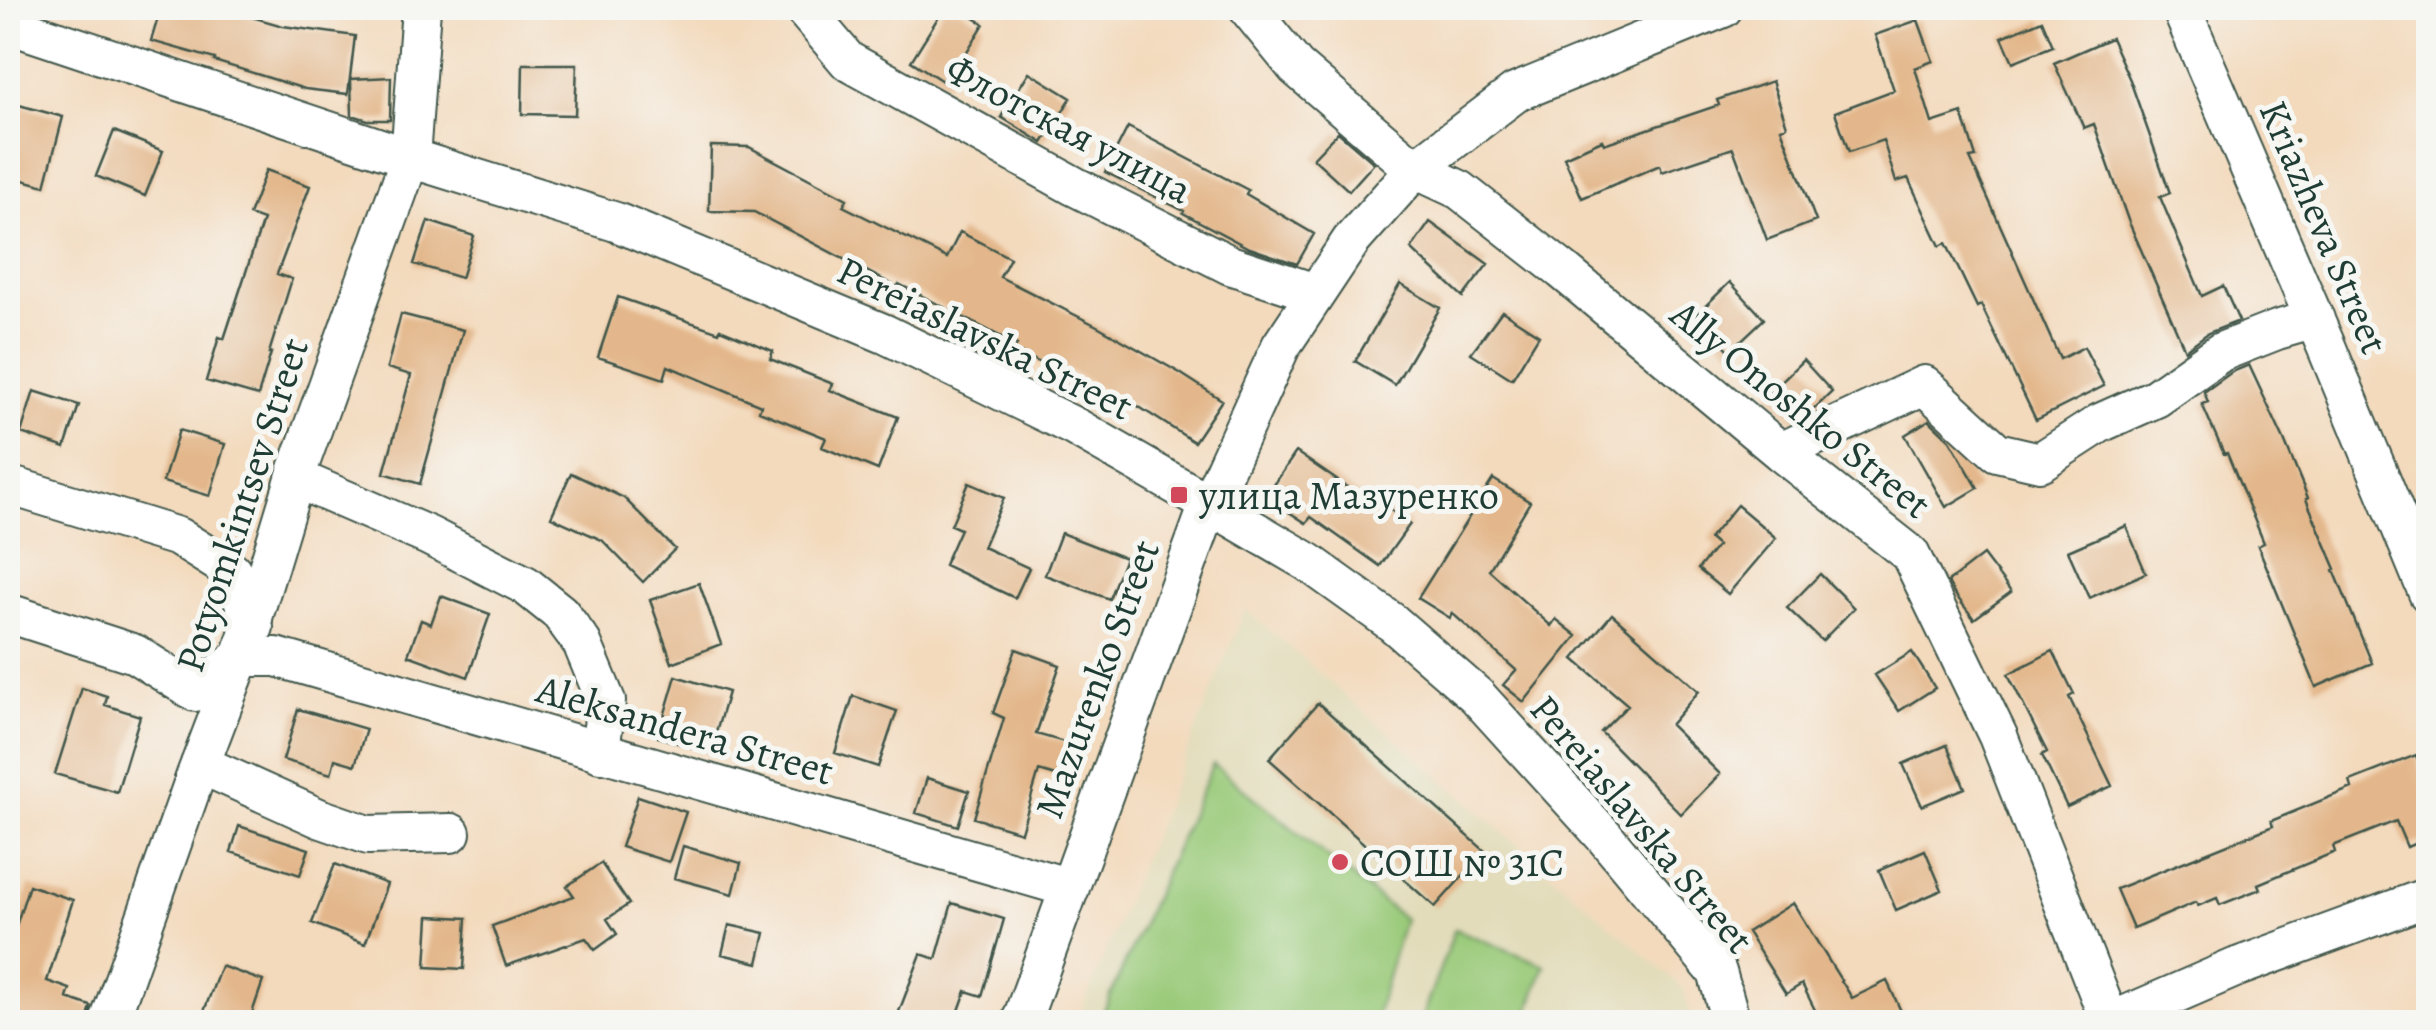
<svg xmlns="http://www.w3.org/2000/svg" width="2436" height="1030" viewBox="0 0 2436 1030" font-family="Alegreya,serif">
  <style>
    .built { fill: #e2dcba }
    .green { fill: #9aca79; stroke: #5c8456; stroke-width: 2.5 }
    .building { fill: #e3b78b }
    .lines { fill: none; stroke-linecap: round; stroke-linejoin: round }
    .minor-casing { stroke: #3f5549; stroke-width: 42 }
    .minor { stroke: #fff; stroke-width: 38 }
    .poi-dot { fill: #d1495b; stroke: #f6f6f2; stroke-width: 4 }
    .labels { text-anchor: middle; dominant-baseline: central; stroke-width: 10; stroke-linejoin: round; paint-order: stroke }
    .street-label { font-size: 40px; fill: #1f3d34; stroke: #f6f6f2 }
    .poi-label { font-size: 40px; fill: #1f3d34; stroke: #f6f6f2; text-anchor: start }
  </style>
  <rect width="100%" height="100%" fill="#f6f6f2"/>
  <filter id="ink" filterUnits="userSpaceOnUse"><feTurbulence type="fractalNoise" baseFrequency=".01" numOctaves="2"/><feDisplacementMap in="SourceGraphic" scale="20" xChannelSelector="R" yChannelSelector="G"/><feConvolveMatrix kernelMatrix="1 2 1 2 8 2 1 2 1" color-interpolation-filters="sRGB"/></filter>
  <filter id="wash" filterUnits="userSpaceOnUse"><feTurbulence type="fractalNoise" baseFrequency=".0048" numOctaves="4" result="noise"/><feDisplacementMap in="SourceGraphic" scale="40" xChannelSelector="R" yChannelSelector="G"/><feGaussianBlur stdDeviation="2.25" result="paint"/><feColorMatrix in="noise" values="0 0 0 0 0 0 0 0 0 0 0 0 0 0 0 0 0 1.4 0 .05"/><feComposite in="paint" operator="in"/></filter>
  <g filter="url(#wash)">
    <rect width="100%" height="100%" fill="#f3dabd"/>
    <!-- built -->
    <path class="built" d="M1245,609L1683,988L1693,1022H1077Z"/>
    <!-- green -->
    <path class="green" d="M1213,764L1404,919L1374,1022H1099Z
      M1455,929L1545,965L1525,1022H1420Z"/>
    <g id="blocks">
      <!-- building -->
      <path class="building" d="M161,8H220L283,26L355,36L348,94L305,89L214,61L215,59L151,41Z
        M944,8H958L984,24L947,84L911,61Z
        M1918,20L1933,61L1915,68L1932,123L1962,113L1976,157L1970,158L2060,359L2084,347L2104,386L2036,420L1981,305L1977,307L1946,243L1940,246L1908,178L1896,182L1883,140L1849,152L1835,112L1894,90L1875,35Z
        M2042,20L2053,46L2013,62L2002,37Z
        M2111,38L2130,80L2170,193L2160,197L2202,296L2223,286L2239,321L2208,333L2185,350L2128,220L2094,124L2084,128L2054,63Z
        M523,64H577L575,115L522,114Z
        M1029,72L1071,98L1043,143L1001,117Z
        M391,77L390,120H368L352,115L351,79Z
        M1772,81L1787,126L1781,128L1816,221L1767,240L1733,148L1662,172L1660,165L1582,198L1564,157L1602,140L1604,144L1719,105L1717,100Z
        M8,102L63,117L45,186L8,176Z
        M1128,127L1248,190L1246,194L1314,234L1297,264L1247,247L1183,213L1184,211L1105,172Z
        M114,131L163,151L145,196L96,176Z
        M1338,132L1374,163L1349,191L1313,158Z
        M711,146L749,147L847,199L843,206L947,258L960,232L1010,258L1000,277L1099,327L1180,373L1222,400L1194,442L1133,403L1131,407L1056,363L1053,369L1014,350L1017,345L899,284L897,287L754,212L709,211Z
        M266,170L310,186L277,274L292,279L269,353H271L258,396L206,381L219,337L224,339L263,220L249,215Z
        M428,221L474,236L461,278L414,264Z
        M1430,222L1488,264L1463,297L1411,249Z
        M1730,282L1764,319L1730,351L1696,315Z
        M1400,284L1440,308L1395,385L1355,361Z
        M618,297L719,332L720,329L773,351L770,359L833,384L830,390L898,417L878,470L822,447L826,438L759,411L761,405L668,366L664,379L598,357Z
        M1502,311L1539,335L1512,379L1471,353Z
        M401,314L463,330L420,484L384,473L411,375L387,368Z
        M1803,360L1832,392L1809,414L1792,422L1767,395Z
        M2249,365L2284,440L2308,498L2306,499L2336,569L2334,570L2372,663L2316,687L2258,546L2264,543L2227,453L2224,454L2202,404L2208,402L2204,392L2232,372Z
        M34,391L79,405L65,448L21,433Z
        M1929,420L1950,440L1978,488L1946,507L1905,435Z
        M179,430L225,444L210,496L163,482Z
        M1296,452L1373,505L1377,500L1410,524L1380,566L1311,517L1306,523L1266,497Z
        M571,473L624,498L675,549L643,582L602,540L551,517Z
        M1493,479L1530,502L1489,570L1551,626L1556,619L1577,636L1524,702L1503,685L1516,670L1452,613L1450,618L1418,598Z
        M969,483L1004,498L983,547L1029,568L1015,598L944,565L960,529L951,525Z
        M1737,505L1776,538L1728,594L1698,569L1717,546L1709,539Z
        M2126,526L2146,573L2089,598L2068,551Z
        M1061,533L1125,558L1109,599L1045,575Z
        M1983,555L2011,592L1974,619L1954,593L1948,582Z
        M1820,574L1854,608L1822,641L1787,608Z
        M699,583L721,644L672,663L650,600Z
        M441,596L490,614L468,677L408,655L421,620L431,624Z
        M1612,614L1699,691L1670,725L1720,774L1681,814L1601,732L1628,705L1574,659Z
        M1016,649L1060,665L1036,734L1068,743L1059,777L1039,771L1021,832L974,818L1004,718L993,713Z
        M2053,651L2074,694L2069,697L2112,786L2067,807L2042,755L2047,752L2008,674Z
        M1912,652L1935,688L1899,711L1875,675Z
        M676,676L728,692L710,753L658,737Z
        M82,688L107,696L105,705L140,716L117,792L55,774Z
        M853,696L897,711L878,767L835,753Z
        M1318,703L1485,851L1435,907L1269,759Z
        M298,709L366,729L355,765L335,759L331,774L283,760Z
        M1947,745L1965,788L1922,806L1903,764Z
        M2416,755L2428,786V838L2407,847L2396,821L2333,846L2335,852L2258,884L2260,889L2220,905L2217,898L2198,906L2196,902L2133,929L2116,889L2273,826L2271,821L2352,788L2350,781Z
        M927,778L969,791L958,826L916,813Z
        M638,796L686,812L669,862L621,847Z
        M239,826L309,849L300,875L231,852Z
        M683,846L741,863L733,894L674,878Z
        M1925,850L1942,890L1896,910L1879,870Z
        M601,863L629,904L607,919L617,934L595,950L586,938L506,966L492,926L574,896L567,886Z
        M335,864L387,884L365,944L312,923Z
        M29,885L73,900L47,981L70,989L67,998L91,1006L87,1022H8V951Z
        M952,903L1004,919L982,996L966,991L955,1022H895L921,954L936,959Z
        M1793,903L1852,998L1887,981L1906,1022H1799L1817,1014L1802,984L1786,994L1747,932Z
        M429,916L467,918L464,969L426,967Z
        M729,925L765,933L758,963L722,954Z
        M221,966L263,981L249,1022H200Z"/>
    </g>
  </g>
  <g filter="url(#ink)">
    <use href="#blocks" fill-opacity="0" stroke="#3f5549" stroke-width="2.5"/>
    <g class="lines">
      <!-- minor casing -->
      <g class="minor-casing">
        <path id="minor" d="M803,8L848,61L1074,186L1230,265L1315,293
          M1248,8L1296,67L1415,169L1460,190L1562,270L1781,452L1910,554L1998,736L2110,1022L2237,967L2428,897
          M2181,8L2326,346L2428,593
          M8,24L410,158L616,222L885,334L1075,427L1209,504L1308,562L1393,623L1477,696L1605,837L1717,972L1731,1022
          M1781,452L1924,385L1997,452L2040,462L2100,423L2156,398L2221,352L2277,330L2315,319
          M295,478L429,536L525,585L560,613L582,643L606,701L600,753
          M8,485L178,537L232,571L254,627
          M8,613L135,654L195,692L241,657H276L1070,888
          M200,764L319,818L368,835L451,833
          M109,1022L196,775L241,657L298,469L410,158L421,8
          M1021,1022L1209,504L1281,346L1351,241L1415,169L1515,93L1723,8"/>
      </g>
      <!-- minor -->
      <use href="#minor" class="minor"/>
    </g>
  </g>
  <!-- markers -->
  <g class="poi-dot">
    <rect x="1169" y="485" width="20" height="20" rx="5"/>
    <circle cx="1340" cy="862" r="10"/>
  </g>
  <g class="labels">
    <!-- street labels -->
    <g class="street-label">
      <text transform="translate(1069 129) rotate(28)">Флотская улица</text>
      <text transform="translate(2324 227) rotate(67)">Kriazheva Street</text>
      <text transform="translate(985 338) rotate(26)">Pereiaslavska Street</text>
      <text transform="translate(1801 409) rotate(39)">Ally Onoshko Street</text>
      <text transform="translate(242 505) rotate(-72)">Potyomkintsev Street</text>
      <text transform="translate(1097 679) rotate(-70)">Mazurenko Street</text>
      <text transform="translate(685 730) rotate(16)">Aleksandera Street</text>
      <text transform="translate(1642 824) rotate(50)">Pereiaslavska Street</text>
    </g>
    <!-- poi labels -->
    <g class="poi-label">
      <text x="1199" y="495">улица Мазуренко</text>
      <text x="1360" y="862">СОШ № 31С</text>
    </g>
  </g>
  <!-- margin -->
  <rect width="2436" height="1030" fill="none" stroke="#f6f6f2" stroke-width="40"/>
</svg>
